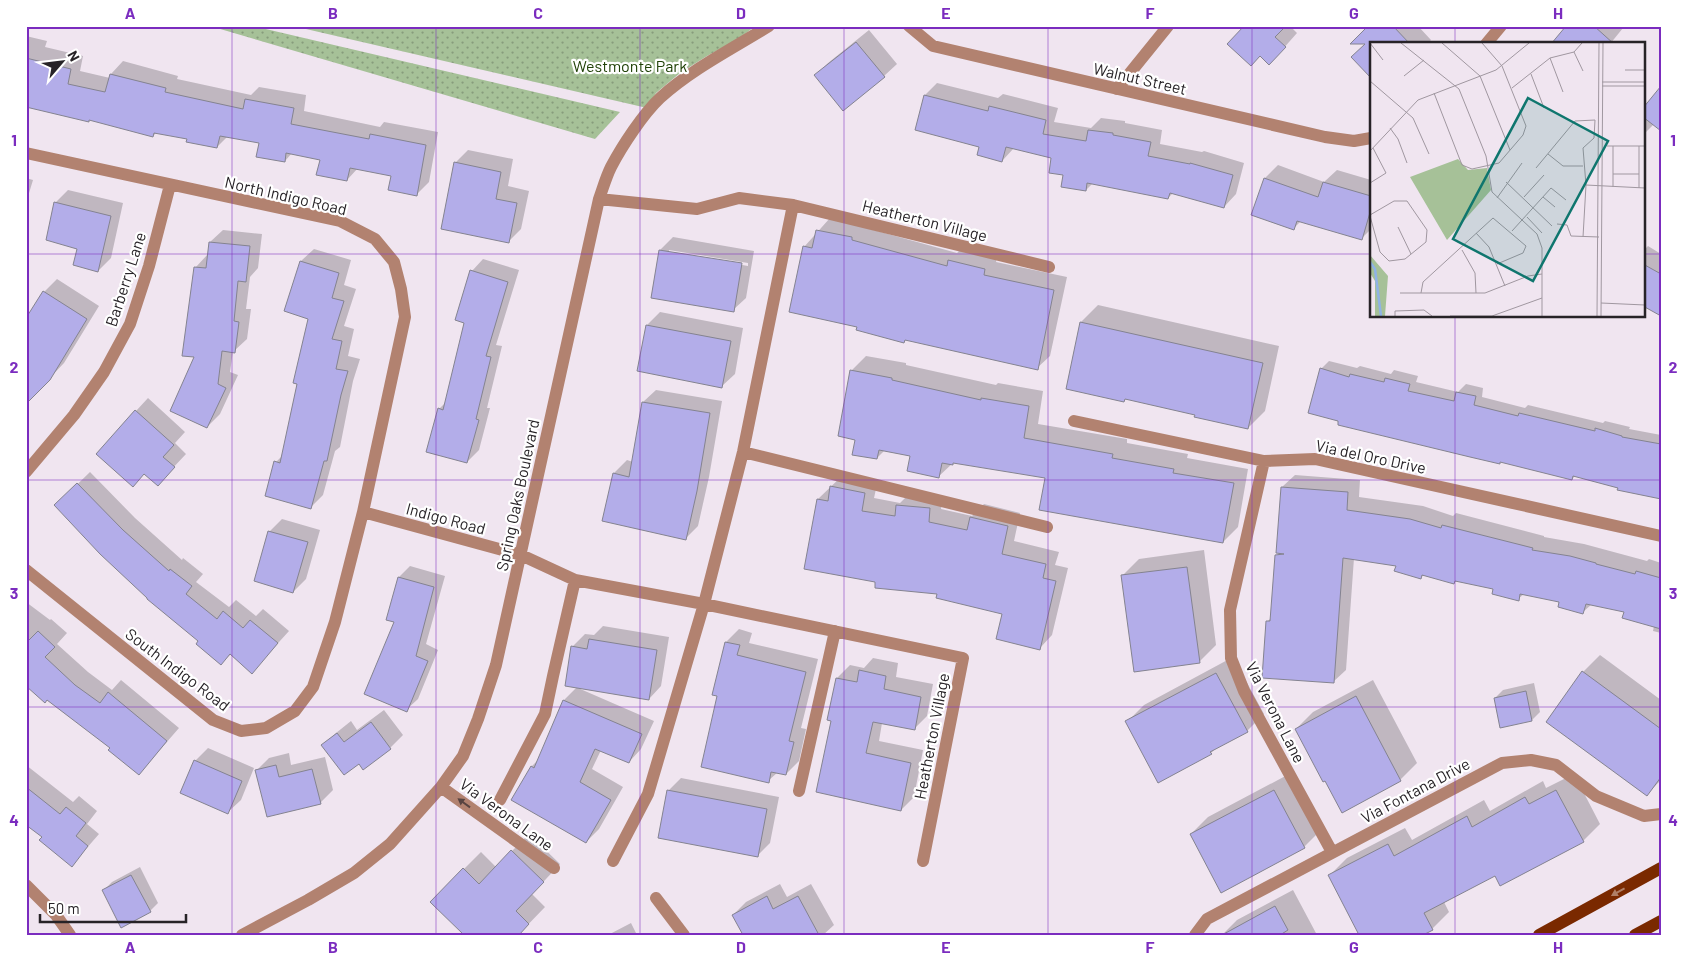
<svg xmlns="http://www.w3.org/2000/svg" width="1687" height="961" viewBox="0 0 1687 961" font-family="Barlow,sans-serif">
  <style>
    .park { fill: url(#park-dots) }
    .shadow { fill: #0003; fill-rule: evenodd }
    .building { fill: #b3ade9; stroke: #848390 }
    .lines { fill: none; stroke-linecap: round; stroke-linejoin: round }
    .minor { stroke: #b28270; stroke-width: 12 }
    .major { stroke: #7a2900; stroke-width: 12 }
    .oneway { fill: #584441 }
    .oneway2 { fill: #af7f66 }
    .grid { fill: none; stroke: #7b2cbf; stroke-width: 1; stroke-opacity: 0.55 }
    .labels { text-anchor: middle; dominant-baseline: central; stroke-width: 4.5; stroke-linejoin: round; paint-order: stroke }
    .park-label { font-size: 16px; fill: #204107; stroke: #fff }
    .street-label { font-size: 16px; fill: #272327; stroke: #fff }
    .inset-river { fill: none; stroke: #8fb3e6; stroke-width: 2.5 }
    .inset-road { fill: none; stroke: #a097a0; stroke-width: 1 }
    .view { fill: #0f766e; fill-opacity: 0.15; stroke: #0f766e; stroke-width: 2.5 }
    .inset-edge { fill: none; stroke: #272327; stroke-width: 2.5 }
    .neatline { fill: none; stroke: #7b2cbf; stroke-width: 2 }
    .grid-label { font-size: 16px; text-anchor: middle; font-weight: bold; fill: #7b2cbf }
  </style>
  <defs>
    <pattern id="park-dots" width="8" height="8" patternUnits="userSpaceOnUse" patternTransform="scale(1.25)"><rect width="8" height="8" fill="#a6c198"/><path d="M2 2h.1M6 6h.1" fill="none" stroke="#879c7c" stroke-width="1.8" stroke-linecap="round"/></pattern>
  </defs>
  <rect width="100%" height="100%" fill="#f0e5f0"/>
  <!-- park -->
  <path class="park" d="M210,26H253L620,112L595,139Z
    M293,26H755L740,38L707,56L680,73L656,93L647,108Z"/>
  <!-- shadow -->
  <path class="shadow" d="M1245,26H1290L1297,33L1282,50Z
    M1370,26H1418L1431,40L1427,44H1366Z
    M1568,26H1621L1623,28L1610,44Z
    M869,30L897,64L884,76H816L828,63Z
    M26,36L47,41L45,47L83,56L80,71L110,78L111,74L123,61L178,76L177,79L251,95L259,87L306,95L304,111L380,127L384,122L438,132L429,182L416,195L393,175L358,168L347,180L321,159L292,153L285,161L260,142L228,136L217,147L188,138L157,132L153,136L26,98Z
    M937,83L998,98L1003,94L1058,108L1054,122L1091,128L1101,118L1125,121V123L1162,130L1160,144L1202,152L1204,151L1244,163L1236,194L1224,207L1173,193L1168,198L1093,183L1086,190L1064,174L1053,157L1014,148L1002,161L980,146L917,130L925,95Z
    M1643,110L1654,124L1643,135Z
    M468,150L513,159L508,186L529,191L521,229L509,241L455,163Z
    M1278,165L1324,182L1337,170L1371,180V229L1362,238L1301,221L1293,229L1253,215L1265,178Z
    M26,178L33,180L26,203Z
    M68,190L123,203L111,258L98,271L78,248L55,203Z
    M830,218L957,253L962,248L997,257L996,262L1067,277L1050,356L1037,368L906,339L904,342L859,326L804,247Z
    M223,230L262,234L258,268L250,277L246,309H251L247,339L234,351H233L230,372L238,375L220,414L207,427L196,356L195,268L208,254L210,242Z
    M673,237L754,251L746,298L733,310L652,297L660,250ZM669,250L748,263V266L669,252Z
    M1648,246L1661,254V315L1643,304V251Z
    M314,249L351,260L344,285L356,289L344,326L354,329L348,356L360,359L353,381L340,447L335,451L323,495L310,508L276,462L283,455L310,318L301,261Z
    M483,259L519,270L496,345L502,346L487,408H490L479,450L467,462L439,409L446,402L465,322L472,271Z
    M57,279L99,306L64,363L26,403L44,292Z
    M1098,305L1279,346L1265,411L1248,428L1196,414L1126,398L1124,401L1081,322Z
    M660,312L743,328L735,374L722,386L647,325Z
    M866,356L906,363V365L996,385L998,383L1043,391L1038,424L1127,439V443L1188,454L1187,458L1248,469L1238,527L1223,542L1046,477L954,462L938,477L911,455L885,450L877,458L856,439L851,371Z
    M1329,361L1357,368L1360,366L1391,374L1394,370L1418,376L1416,382L1458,392L1466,384L1483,388L1482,397L1525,408L1528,405L1603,423L1605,421L1630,427L1629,429L1661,435V498L1576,475L1572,479L1501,461L1500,462L1321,369Z
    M656,390L722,401L709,477L698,526L685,539L614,473L627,460L633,462L643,402Z
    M148,398L185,432L175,443L186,454L170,471L136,411Z
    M90,472L135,518L182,560L183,558L203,574L196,582L229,607L236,600L256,616L263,609L289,631L252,672L231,654L221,663L200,641L56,505Z
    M844,474L878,480L874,498L900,503L910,493L943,496L941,509L972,516L984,504L1020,513L1014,541L1059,552L1055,565L1068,568L1052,635L1040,648L1004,613L938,593L806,568L818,499Z
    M1295,475L1360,480L1359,497L1423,506L1453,516L1456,513L1544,536V537L1584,544L1647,561L1649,559L1661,563V633L1653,631L1654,626L1625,611L1592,604L1583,612L1561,601L1524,594L1518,599L1495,588L1457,580L1454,583L1424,575L1421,577L1398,565L1354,558L1346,670L1333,682L1268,621L1272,617L1277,556L1280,552L1282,487Z
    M282,519L320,530L306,579L293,592L269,532Z
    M1204,550L1216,645L1199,662L1122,576L1139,559Z
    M410,566L445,576L426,644L438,650L418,699L406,710L395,621L399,577Z
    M26,602L50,620L51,619L67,633L57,644L88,672L112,690L121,680L179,728L139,774L112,747L26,684Z
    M603,626L669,637L661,686L649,699L578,688L654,721L641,749L629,762L601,750L592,769L623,787L599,829L586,842L513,800L532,766L539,759L564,700L577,687L572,647L585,634L594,635Z
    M739,629L752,633L749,643L818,659L801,728L806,729L799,761L786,774L778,772L768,781L726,642Z
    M1600,655L1661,700V780L1647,794L1583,672Z
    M1233,657L1264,714L1247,731L1217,747L1211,753L1127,722L1144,705Z
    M873,658L898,663L896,677L933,684L927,716L914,729L882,723L879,741L923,750L914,797L901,810L832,720L837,678L850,665L864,668Z
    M1373,680L1417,763L1400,780L1296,729L1313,712Z
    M1534,683L1540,712L1532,720L1495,698L1503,690Z
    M384,710L403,735L390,748L364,768L359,762L323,745L336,733L351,721L357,730Z
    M208,748L254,768L241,800L228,812L195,761Z
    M289,753L291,765L325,757L333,790L320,803L257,770L269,758Z
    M26,765L73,802L79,796L97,811L87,824L99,834L72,865L44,836L26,823Z
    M1291,773L1321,830L1304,847L1191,834L1208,817Z
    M1574,774L1600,824L1583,841L1496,874L1444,902L1449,912L1432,929L1330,875L1347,858L1405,828L1412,840L1484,800L1490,811L1543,781L1546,788Z
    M681,778L779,797L770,843L757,856L668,791Z
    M529,834L560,864L532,894L545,907L518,935L464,869L481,852L496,867Z
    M140,867L158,903L150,911L103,891L112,882Z
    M780,884L787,897L811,884L834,925L823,935H744L733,915L746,902Z
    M1293,890L1317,935H1222L1237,920Z
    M631,923L637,935H608Z"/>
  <!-- building -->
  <path class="building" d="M1244,26H1286L1275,37L1286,47L1269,65L1260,56L1251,66L1227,44Z
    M1368,26H1393L1410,44H1371V78L1351,57L1365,44H1350Z
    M1566,26H1594L1614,44H1551Z
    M856,42L885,77L843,111L814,75Z
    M26,58L71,69L68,84L105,92L110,74L166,88L165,92L243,109L245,99L294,108L291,124L369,139L370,134L426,145L417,196L388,190L391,176L350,168L347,181L316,175L320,160L286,153L285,162L256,157L259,143L220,136L217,148L186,142L187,139L154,133L153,137L89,120V122L26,107Z
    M1661,86V131L1643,117V108Z
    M924,95L988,111L989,106L1046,120L1043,134L1086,141L1088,130L1113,133V135L1151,142L1148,156L1190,164V163L1233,175L1224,208L1170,193L1168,199L1087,183L1086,191L1061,187L1063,175L1049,173L1051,158L1006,147L1002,162L977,155L979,147L915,130Z
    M454,162L501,172L496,199L517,203L509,243L441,229Z
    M1264,178L1318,197L1323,182L1371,196V209L1362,240L1297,221L1294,230L1251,215Z
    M54,202L111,216L98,272L73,265L77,249L46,240Z
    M816,230L852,237V240L947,266L948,260L985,269L984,275L1054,290L1038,370L905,340L904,343L856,330L857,327L789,312L803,246L812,248Z
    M209,242L250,246L246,282L238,281L234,321L239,322L235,353L222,351L218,384L226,388L207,428L170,411L194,357L182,356L194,267L206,268Z
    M659,250L742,263L734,312L651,298Z
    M300,261L339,273L332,298L344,301L332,339L342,341L336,369L348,371L341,395L327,461H324L311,509L265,496L274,461L280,463L297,384L293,383L308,319L284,311Z
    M1643,264L1661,274V316L1643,306Z
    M470,270L508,282L486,356L491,357L476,419L479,420L467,463L426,452L438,408L443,410L464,323L455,320Z
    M43,291L87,319L50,380L26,404V318Z
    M1080,322L1263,363L1248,429L1194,417L1195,415L1125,399L1124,402L1066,389Z
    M646,325L731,341L722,388L637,371Z
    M1320,368L1349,377L1350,374L1384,382L1385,378L1410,384L1408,391L1454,401L1456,392L1476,396L1474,405L1518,416L1519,413L1595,431V428L1622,436V437L1661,444V499L1617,490L1618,488L1573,476L1572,480L1500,462V464L1470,457L1338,425V421L1308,413Z
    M850,370L892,378V380L981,400V398L1029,406L1024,438L1113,454L1112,458L1174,469L1173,473L1234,483L1223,543L1039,510L1045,478L953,463V465L942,463L939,478L907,471L910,456L879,450L877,459L852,455L855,440L838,436Z
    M642,402L710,413L697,491L686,540L602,521L613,473L629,477Z
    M135,410L174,445L163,457L175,467L158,486L144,474L133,487L96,454Z
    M77,483L123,530L169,571L170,569L192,586L186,594L217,619L223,611L243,628L250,620L278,643L252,674L230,654L221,665L196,644L198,641L147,599V598L100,554L54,505Z
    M830,486L865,493L862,511L895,516L896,505L930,508L929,522L967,530L970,517L1008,526L1002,554L1046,564L1043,578L1056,581L1040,650L996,639L1002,614L936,598L937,594L875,588V582L804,569L817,499L828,501Z
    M1281,487L1348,492L1347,510L1410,519L1441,528L1442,525L1533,548L1532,550L1570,556L1596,563V564L1635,574L1636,571L1661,578V629L1622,618L1624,612L1586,604L1583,614L1558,607L1559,602L1520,594L1519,601L1492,594L1493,589L1455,581L1454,584L1422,575L1421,579L1394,571L1396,566L1343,558L1334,683L1262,678L1266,621H1270L1275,555L1284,554L1276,553Z
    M268,531L308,542L293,593L254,581Z
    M1187,567L1200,663L1134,672L1121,575Z
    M398,577L434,587L416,656L428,661L407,712L364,694L394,622L386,620Z
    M38,631L55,647L45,657L75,685L100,703L108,692L167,741L139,775L108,750L110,748L47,700L45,703L26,686V643Z
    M589,639L657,650L649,700L565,686L571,646L587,649Z
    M725,642L740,645L737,655L806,672L789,741L794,742L786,775L771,772L769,783L701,767L717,696L712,695Z
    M859,670L886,676L884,689L921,697L915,730L873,722L866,753L911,763L901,811L816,792L831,721L827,720L836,678L857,682Z
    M1582,671L1661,729V777L1647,796L1546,722Z
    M1216,673L1248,732L1210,752L1212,754L1158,783L1125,721Z
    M1526,691L1532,721L1500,728L1494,698Z
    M1356,696L1401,781L1342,813L1325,781L1323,782L1295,729Z
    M563,700L642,734L629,763L595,749L580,782L611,800L586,843L511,800L531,766L534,768Z
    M371,722L391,749L363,770L359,764L344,775L321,745L337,733L344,742Z
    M194,760L242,781L228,814L180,793Z
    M276,765L279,777L312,769L321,804L267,817L255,770Z
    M26,787L60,814L66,807L86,823L76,836L88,846L72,867L39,840L42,837L26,825Z
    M667,790L767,809L758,857L658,838Z
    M1274,790L1305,848L1221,893L1190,834Z
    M1556,790L1584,842L1500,886L1495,876L1424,913L1433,930L1423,935H1359L1328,875L1388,844L1394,856L1467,816L1472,827L1525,797L1529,804Z
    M511,850L544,882L516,911L529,924L519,935H464L430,902L463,868L479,884Z
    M131,875L151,912L121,928L102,890Z
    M767,896L773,909L798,896L819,935H743L732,915Z
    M1275,906L1288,930L1280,935H1222Z"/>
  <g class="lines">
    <!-- minor -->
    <path class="minor" d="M909,26L933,46L1325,137L1354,141L1371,138
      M1486,44L1501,26
      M1117,89L1168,26
      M26,153L340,221L375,239L394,262L401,289L405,317L363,512L335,622L313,687L295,711L266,728L241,731L213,720L26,570
      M599,199L697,209L739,198L793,205L1049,267
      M1074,421L1264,461L1315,459L1661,536
      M743,452L1047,527
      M1264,461L1230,610L1231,658L1244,691L1332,852
      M26,472L74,415L104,372L130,324L149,266L170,185
      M363,512L521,555L575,580L704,604L963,658L923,861
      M441,787L554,868
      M799,791L835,631
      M500,800L545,714L553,676L575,580
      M613,861L648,794L704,604L743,452L793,205
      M26,885L56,915L70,935
      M656,898L684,935
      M242,935L308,900L354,873L390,844L441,787L463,756L478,719L496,665L599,199C603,188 606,177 611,167C622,146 643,114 660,98C692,69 732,49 769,26
      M1195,935L1207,919L1502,763L1531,760L1556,765L1596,796L1644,816L1661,814"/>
    <!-- major -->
    <path class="major" d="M1539,935L1661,868
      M1635,935L1661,921"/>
  </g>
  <!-- one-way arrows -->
  <defs><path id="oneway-solid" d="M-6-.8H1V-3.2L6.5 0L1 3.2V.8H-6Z" transform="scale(1.25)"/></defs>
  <use class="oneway" href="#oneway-solid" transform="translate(464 803) rotate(-144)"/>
  <use class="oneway2" href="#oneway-solid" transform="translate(1618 892) rotate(151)"/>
  <!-- grid -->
  <path class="grid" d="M232,26V935M436,26V935M640,26V935M844,26V935M1048,26V935M1252,26V935M1455,26V44M26,254H1371M1643,254H1661M1455,316V935M26,480H1661M26,707H1661"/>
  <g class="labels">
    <!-- park labels -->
    <g class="park-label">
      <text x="630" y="65">Westmonte Park</text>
    </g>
    <!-- street labels -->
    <g class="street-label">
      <text transform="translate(1140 78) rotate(13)">Walnut Street</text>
      <text transform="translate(286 195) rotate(13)">North Indigo Road</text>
      <text transform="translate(925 220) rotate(14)">Heatherton Village</text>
      <text transform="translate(125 279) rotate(-72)">Barberry Lane</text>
      <text transform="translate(1371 456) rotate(12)">Via del Oro Drive</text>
      <text transform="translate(517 495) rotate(-78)">Spring Oaks Boulevard</text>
      <text transform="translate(446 518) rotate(15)">Indigo Road</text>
      <text transform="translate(178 669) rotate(37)">South Indigo Road</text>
      <text transform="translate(1276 712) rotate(63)">Via Verona Lane</text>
      <text transform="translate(931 736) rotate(-79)">Heatherton Village</text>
      <text transform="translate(1415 790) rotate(-28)">Via Fontana Drive</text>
      <text transform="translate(507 814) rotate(36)">Via Verona Lane</text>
    </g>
  </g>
  <!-- overview -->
  <g transform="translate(1370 42)">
    <rect width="275" height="275" fill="#f0e5f0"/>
    <path d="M0,213L18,234L15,274H5V239L0,231Z" fill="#a6c198"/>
    <path d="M88,117L98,128L117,126L121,148L77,198L40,135Z" fill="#a6c198"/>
    <path class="inset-river" d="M0,220L5,227L11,274"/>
    <path class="inset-road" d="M0,1L13,18M31,1L89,47L116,114L122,150L167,192L172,206V274M72,1L110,34L140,108M204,10L213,29M180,16L193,50M255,28H275M161,32L174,66M34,34L54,18M0,39L43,76L59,112M232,40H275M232,44H275M142,46L180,16L204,10L212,1M64,51L92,123L102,127L129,121L153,93L156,84L132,24L112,1M20,86L28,97L37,121M237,104H275M269,104V146M0,109L48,58L126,28L159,1M178,112L193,124H213M166,126L205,79L225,78L224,96L213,106L216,143L213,195M243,132H269M136,140L182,184M0,141L16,131L3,106M216,143L275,146M243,145V104M154,155L174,133M173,155L185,165M127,156L152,121M0,173L24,159H37L57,188L56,200L35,217L19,219L10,210L0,174M157,175L172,191M187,182L197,183L201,194L229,195M28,185L41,212M142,189L181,146L196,158M106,191L119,205L135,244M92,208L105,231L106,251M30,251H115L158,234L172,232M51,251L53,240L123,176L156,204L153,211L127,222M231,261L275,263M25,274V269L54,268L62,274M80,274H122L172,256M227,274L229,1M231,274L233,1"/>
    <path class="view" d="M158,56L238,99L163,239L83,197Z"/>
    <rect width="275" height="275" class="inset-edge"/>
  </g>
  <!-- border -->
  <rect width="1687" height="961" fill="none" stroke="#ffffff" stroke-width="55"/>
  <!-- north arrow -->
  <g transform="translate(62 62) rotate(62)" stroke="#ffffff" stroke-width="4" paint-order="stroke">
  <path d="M0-4L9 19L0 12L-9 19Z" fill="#272327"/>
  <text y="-8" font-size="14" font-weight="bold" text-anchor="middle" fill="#272327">N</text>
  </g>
  <!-- scale -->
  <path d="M40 914v8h146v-8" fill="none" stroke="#272327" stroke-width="2.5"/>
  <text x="48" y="914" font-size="15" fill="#272327" stroke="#ffffff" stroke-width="4" paint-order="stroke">50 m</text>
  <rect x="28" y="28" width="1632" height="906" class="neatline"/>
  <g class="grid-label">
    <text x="130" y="19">A</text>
    <text x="333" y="19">B</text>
    <text x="538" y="19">C</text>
    <text x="741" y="19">D</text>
    <text x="946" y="19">E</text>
    <text x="1150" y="19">F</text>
    <text x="1354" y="19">G</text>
    <text x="1558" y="19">H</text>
    <text x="14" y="146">1</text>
    <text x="1673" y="146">1</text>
    <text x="14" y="373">2</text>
    <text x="1673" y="373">2</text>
    <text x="14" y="599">3</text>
    <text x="1673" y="599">3</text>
    <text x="14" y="826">4</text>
    <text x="1673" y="826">4</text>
    <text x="130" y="953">A</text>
    <text x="333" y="953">B</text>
    <text x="538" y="953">C</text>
    <text x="741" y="953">D</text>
    <text x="946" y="953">E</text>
    <text x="1150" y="953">F</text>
    <text x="1354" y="953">G</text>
    <text x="1558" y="953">H</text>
  </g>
</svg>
